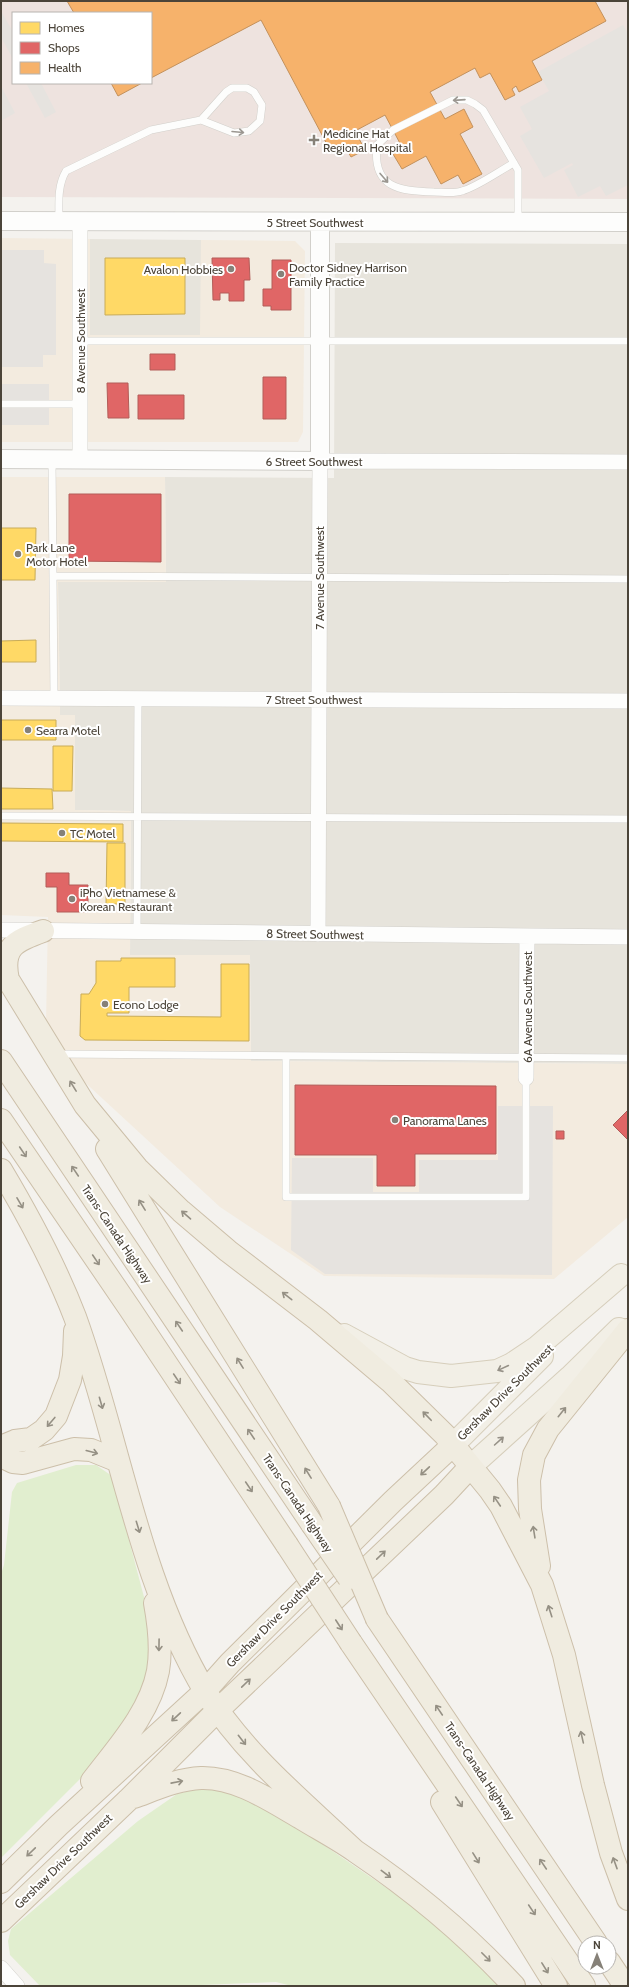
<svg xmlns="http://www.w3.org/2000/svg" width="629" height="1987" viewBox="0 0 629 1987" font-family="Cabin,sans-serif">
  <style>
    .residential { fill: #e7e4dc }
    .commercial { fill: #f3ebdf }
    .medical { fill: #eee3df; fill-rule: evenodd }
    .green { fill: #e1eecf }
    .parking { fill: #e6e3df }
    .homes { fill: #ffd966; stroke: #c9ac58 }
    .shops { fill: #e06666; stroke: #b35c58 }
    .health { fill: #f6b26b; stroke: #c3915c }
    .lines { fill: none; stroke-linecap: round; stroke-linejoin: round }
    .service-casing { stroke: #d2d0cb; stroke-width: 8 }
    .minor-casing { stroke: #d2d0cb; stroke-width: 16 }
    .tertiary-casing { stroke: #d2d0cb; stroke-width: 20 }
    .primary-casing { stroke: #d6cebb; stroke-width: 24 }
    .trunk-casing { stroke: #ccbfa9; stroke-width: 24 }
    .service { stroke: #fdfdfc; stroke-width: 7 }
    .minor { stroke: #fdfdfc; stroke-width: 15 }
    .tertiary { stroke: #fdfdfc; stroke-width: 18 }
    .primary { stroke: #f2efe6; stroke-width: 22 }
    .trunk { stroke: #f0ece0; stroke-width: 22 }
    .trunk-bridge-casing { stroke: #ccbfa9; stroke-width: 24; stroke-linecap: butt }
    .trunk-bridge { stroke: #f0ece0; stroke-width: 22 }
    .oneway { stroke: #9b9791 }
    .oneway2 { stroke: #959084 }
    .oneway3 { stroke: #969187 }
    .poi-dot { fill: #868178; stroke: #fff; stroke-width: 1.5 }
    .labels { text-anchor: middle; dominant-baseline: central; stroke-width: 4; stroke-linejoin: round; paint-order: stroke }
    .poi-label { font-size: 12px; fill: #4b4439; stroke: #fff; text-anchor: start }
    .street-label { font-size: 12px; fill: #4b4439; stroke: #fff }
  </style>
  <rect width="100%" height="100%" fill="#f4f2ee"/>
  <!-- residential -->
  <path class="residential" d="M90,239L201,240V335H90Z
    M335,243L628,244V1064L251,1061L250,955H130L131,811L75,810V716L60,715L58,582L166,581L165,477L334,478Z"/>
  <!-- commercial -->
  <path class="commercial" d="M1,238L90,239V335H200L201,240L295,241L305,251L303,432L298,442H1Z
    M1,477H165L166,582H58L60,715H75V810L131,811L130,955H250L251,1061L628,1064V1217L554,1279L324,1276L220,1207L78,1076L46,1023L48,917L1,915Z"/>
  <!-- medical -->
  <path class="medical" d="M1,1H628V199L1,197ZM13,13H151V83H13Z"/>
  <!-- green -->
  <path class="green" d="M76,1465H96L112,1476L153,1631L152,1683L85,1774L1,1858V1574L4,1565L12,1492L17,1483Z
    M202,1788H219L268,1807L432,1919L504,1986H292L276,1982L177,1986H40L10,1955L8,1941L11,1929L138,1821L177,1794Z"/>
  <!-- parking -->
  <path class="parking" d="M1,11L13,32V59L1,37Z
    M623,25L628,33V185L606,196L600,186L578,197L564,170L573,165L572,163L544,178L520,136L532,129L520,107L549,91L538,72Z
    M26,83H41L56,112L45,118Z
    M1,86L15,113L1,121Z
    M1,250H44V263L56,264V355H43V367H1Z
    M1,384H49V425H1Z
    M498,1106H553L552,1275L325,1274L291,1250L292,1158H373V1192H419V1160H498Z"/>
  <!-- homes -->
  <path class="homes" d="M105,258H185V314L105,315Z
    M1,528H36L35,580H1Z
    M36,640V662H1V641Z
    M1,720H56V740H1Z
    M53,746H73L72,791H53Z
    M1,788L52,789L53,809H1Z
    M1,823L123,824V842L1,841Z
    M107,843H125V904H106Z
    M121,958H175V987H129V1013H107V1016L221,1017V964H249V1041L85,1040L80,1036L81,994H89L96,983V961H121Z"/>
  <!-- shops -->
  <path class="shops" d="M212,258H249L250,280H244V301H229V293H220V300H213Z
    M272,260H291V310H271V306H263V289H272Z
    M150,354H175V370H150Z
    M263,377H286V419H263Z
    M107,383H128L129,418H108Z
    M138,395H184V419H138Z
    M69,494H161V562L69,561Z
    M46,873H69V885H88V912H57V887H46Z
    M295,1085L496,1086V1154H415V1186H377V1155H295Z
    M628,1110V1140L613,1125Z
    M556,1131H564V1139H556Z"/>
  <!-- health -->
  <path class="health" d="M67,1H595L606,21L532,61L542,80L519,92L516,86L512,89L515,95L505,100L490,73L480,78L475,68L430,92L445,119L464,109L473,127L460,134L482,174L463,184L458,175L441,184L426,156L402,169L393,154L403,149L385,115L355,131L365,150L351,157L343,143L330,150L261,20L151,78V13H74Z
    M111,83H142L118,96Z"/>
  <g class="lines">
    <!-- service casing -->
    <g class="service-casing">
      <path id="service" d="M514,163C499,171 477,187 462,191C454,194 442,192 434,192C399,191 372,188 377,145L393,130L453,100H467L475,104L483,110L518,170V221
        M59,221C59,204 57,186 66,171L151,130L201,120L234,133L249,131L260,121L262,105L254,92L247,88H232L226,92L201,120
        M80,341H628
        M1,404H80
        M52,460L54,697
        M53,576L628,579
        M1,816L628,819
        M137,932L138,698
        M57,1054L628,1058
        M286,1056V1197H526V1078"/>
    </g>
    <!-- minor casing -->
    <g class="minor-casing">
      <path id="minor" d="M80,221V460
        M1,698L628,701
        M1,930L628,937
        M318,934L320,461L628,462
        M526,1078L527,936
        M1,1968L17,1986"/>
    </g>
    <!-- tertiary casing -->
    <g class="tertiary-casing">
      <path id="tertiary" d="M1,221L628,222
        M1,459L320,461V222"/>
    </g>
    <!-- primary casing -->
    <g class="primary-casing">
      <path id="primary" d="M344,1335L405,1368L418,1372L451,1376L497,1371L512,1364L536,1348L621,1275
        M453,1445L542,1356
        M470,1467L570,1377L619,1329"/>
    </g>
    <!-- trunk casing -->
    <g class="trunk-casing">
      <path id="trunk" d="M1,968L85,1105L137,1168L181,1211L228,1251L318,1320L390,1381L445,1435L490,1490L501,1506L542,1585L564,1655L593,1785L611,1853L628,1899
        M8,980C1,947 15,941 43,931
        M1,1061L312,1524
        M1,1120L130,1309L287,1545
        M107,1149L329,1506
        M1,1170C29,1217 55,1265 75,1317C119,1438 138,1579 205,1691C243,1753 302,1801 355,1851
        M1,1447L15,1441L31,1439L44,1430L56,1416L70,1380L74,1356L75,1331
        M1,1456L13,1462L23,1463L74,1449L91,1450L118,1461
        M539,1566L530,1509L529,1480L534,1455L548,1429L628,1330
        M377,1619L596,1943
        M351,1643L584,1986
        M92,1781C117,1748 150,1713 158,1671C162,1648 159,1625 155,1603
        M134,1797C156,1789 178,1779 201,1778C237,1777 271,1801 301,1818C319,1829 338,1839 355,1851C413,1890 467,1935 514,1986
        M442,1802L556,1986
        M1,1882L59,1825L205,1691L230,1663L393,1501L453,1445
        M1,1921L128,1800L218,1710L444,1495L470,1467
        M609,1962L625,1986"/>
    </g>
    <!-- service -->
    <use href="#service" class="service"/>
    <!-- minor -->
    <use href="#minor" class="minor"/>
    <!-- tertiary -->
    <use href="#tertiary" class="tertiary"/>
    <!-- primary -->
    <use href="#primary" class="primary"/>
    <!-- trunk -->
    <use href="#trunk" class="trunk"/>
    <!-- trunk-bridge casing -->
    <g class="trunk-bridge-casing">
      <path id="trunk-bridge" d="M329,1506L377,1619
        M312,1524L349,1578
        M287,1545L351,1643"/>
    </g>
    <!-- trunk-bridge -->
    <use href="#trunk-bridge" class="trunk-bridge"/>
  </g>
  <!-- one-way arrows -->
  <defs><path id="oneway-shaft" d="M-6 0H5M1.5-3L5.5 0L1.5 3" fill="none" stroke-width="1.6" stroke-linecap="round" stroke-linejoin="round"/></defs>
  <g class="oneway">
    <use href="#oneway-shaft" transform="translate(459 100) rotate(176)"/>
    <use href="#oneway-shaft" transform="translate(238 132) rotate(5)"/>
    <use href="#oneway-shaft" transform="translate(384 178) rotate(49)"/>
  </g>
  <g class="oneway2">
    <use href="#oneway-shaft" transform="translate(73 1086) rotate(-122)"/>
    <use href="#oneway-shaft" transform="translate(23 1152) rotate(56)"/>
    <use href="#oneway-shaft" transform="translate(75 1171) rotate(-124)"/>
    <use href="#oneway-shaft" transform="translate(20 1203) rotate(60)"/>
    <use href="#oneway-shaft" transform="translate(142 1205) rotate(-122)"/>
    <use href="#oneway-shaft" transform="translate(186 1215) rotate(-139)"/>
    <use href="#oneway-shaft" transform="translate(96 1260) rotate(56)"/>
    <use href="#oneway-shaft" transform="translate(287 1296) rotate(-142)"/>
    <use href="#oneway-shaft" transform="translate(179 1326) rotate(-124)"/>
    <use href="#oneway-shaft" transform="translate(240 1363) rotate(-122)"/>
    <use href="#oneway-shaft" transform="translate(177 1379) rotate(56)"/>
    <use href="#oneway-shaft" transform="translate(101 1403) rotate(74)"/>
    <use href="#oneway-shaft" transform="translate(562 1412) rotate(-51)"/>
    <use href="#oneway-shaft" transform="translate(427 1416) rotate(-134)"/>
    <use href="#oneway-shaft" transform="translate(51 1422) rotate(130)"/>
    <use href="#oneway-shaft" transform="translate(251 1434) rotate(-124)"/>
    <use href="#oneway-shaft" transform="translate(92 1452) rotate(15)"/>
    <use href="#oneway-shaft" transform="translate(425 1471) rotate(137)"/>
    <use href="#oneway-shaft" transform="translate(308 1473) rotate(-122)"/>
    <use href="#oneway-shaft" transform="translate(249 1487) rotate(56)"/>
    <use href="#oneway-shaft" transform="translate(497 1501) rotate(-124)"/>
    <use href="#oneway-shaft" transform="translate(138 1527) rotate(73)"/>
    <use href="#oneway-shaft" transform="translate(534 1532) rotate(-99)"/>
    <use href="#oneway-shaft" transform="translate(381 1555) rotate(-44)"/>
    <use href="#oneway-shaft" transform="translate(550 1611) rotate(-108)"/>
    <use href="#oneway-shaft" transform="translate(339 1625) rotate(57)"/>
    <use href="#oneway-shaft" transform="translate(159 1645) rotate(91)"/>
    <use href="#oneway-shaft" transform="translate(246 1683) rotate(-44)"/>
    <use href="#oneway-shaft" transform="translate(439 1710) rotate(-124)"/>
    <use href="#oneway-shaft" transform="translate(176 1717) rotate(137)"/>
    <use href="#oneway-shaft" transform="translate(582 1737) rotate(-103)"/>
    <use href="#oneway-shaft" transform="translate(242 1740) rotate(52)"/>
    <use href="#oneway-shaft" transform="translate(177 1782) rotate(-11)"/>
    <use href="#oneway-shaft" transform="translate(459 1802) rotate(56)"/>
    <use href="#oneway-shaft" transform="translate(31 1852) rotate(136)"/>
    <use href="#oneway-shaft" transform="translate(476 1858) rotate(58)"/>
    <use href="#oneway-shaft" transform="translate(615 1863) rotate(-110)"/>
    <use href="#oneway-shaft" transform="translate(543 1864) rotate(-124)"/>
    <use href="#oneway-shaft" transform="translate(386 1874) rotate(37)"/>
    <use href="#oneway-shaft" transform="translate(532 1910) rotate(56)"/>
    <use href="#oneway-shaft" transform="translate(486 1957) rotate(45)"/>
    <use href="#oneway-shaft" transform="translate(545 1968) rotate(58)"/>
  </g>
  <g class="oneway3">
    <use href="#oneway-shaft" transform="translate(503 1368) rotate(155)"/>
    <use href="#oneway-shaft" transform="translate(499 1441) rotate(-42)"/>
  </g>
  <!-- markers -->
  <g class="poi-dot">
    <path d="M312 134h4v4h4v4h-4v4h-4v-4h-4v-4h4z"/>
    <circle cx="231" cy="269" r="4"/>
    <circle cx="281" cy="274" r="4"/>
    <circle cx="18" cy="554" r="4"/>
    <circle cx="28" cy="730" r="4"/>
    <circle cx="62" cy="833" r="4"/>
    <circle cx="72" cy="899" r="4"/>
    <circle cx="105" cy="1004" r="4"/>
    <circle cx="395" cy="1120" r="4"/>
  </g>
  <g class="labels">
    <!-- poi labels -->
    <g class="poi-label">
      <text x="323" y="133">Medicine Hat<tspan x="323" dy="14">Regional Hospital</tspan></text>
      <text x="289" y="267">Doctor Sidney Harrison<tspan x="289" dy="14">Family Practice</tspan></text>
      <text x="223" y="269" text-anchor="end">Avalon Hobbies</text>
      <text x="26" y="547">Park Lane<tspan x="26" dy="14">Motor Hotel</tspan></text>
      <text x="36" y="730">Searra Motel</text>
      <text x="70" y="833">TC Motel</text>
      <text x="80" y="892">iPho Vietnamese &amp;<tspan x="80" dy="14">Korean Restaurant</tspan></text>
      <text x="113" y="1004">Econo Lodge</text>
      <text x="403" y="1120">Panorama Lanes</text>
    </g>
    <!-- street labels -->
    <g class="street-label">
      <text x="315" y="222">5 Street Southwest</text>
      <text transform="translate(80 341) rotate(-90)">8 Avenue Southwest</text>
      <text x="314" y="461">6 Street Southwest</text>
      <text transform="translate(319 578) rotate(-90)">7 Avenue Southwest</text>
      <text x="314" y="699">7 Street Southwest</text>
      <text transform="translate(315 934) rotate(1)">8 Street Southwest</text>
      <text transform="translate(527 1007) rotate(-90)">6A Avenue Southwest</text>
      <text transform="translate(117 1234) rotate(56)">Trans-Canada Highway</text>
      <text transform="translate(505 1392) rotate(-45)">Gershaw Drive Southwest</text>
      <text transform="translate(298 1503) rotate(56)">Trans-Canada Highway</text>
      <text transform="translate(274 1619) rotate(-45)">Gershaw Drive Southwest</text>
      <text transform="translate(480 1771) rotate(56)">Trans-Canada Highway</text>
      <text transform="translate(63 1861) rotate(-44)">Gershaw Drive Southwest</text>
    </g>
  </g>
  <!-- border -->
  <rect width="629" height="1987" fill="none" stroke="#4b4439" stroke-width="4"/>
  <!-- legend -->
  <rect x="12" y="12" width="140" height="72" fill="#ffffff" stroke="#b7b4b0"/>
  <rect x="20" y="22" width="20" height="12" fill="#ffd966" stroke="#b7b4b0"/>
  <text x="48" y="32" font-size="12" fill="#4b4439">Homes</text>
  <rect x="20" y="42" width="20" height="12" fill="#e06666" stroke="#b7b4b0"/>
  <text x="48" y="52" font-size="12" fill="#4b4439">Shops</text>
  <rect x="20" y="62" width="20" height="12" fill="#f6b26b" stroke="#b7b4b0"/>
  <text x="48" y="72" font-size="12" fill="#4b4439">Health</text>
  <!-- north arrow -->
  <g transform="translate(597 1955)"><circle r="19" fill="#ffffff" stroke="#b7b4b0"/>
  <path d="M0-3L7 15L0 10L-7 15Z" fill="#868178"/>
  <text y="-6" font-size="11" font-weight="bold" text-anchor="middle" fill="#4b4439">N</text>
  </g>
</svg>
